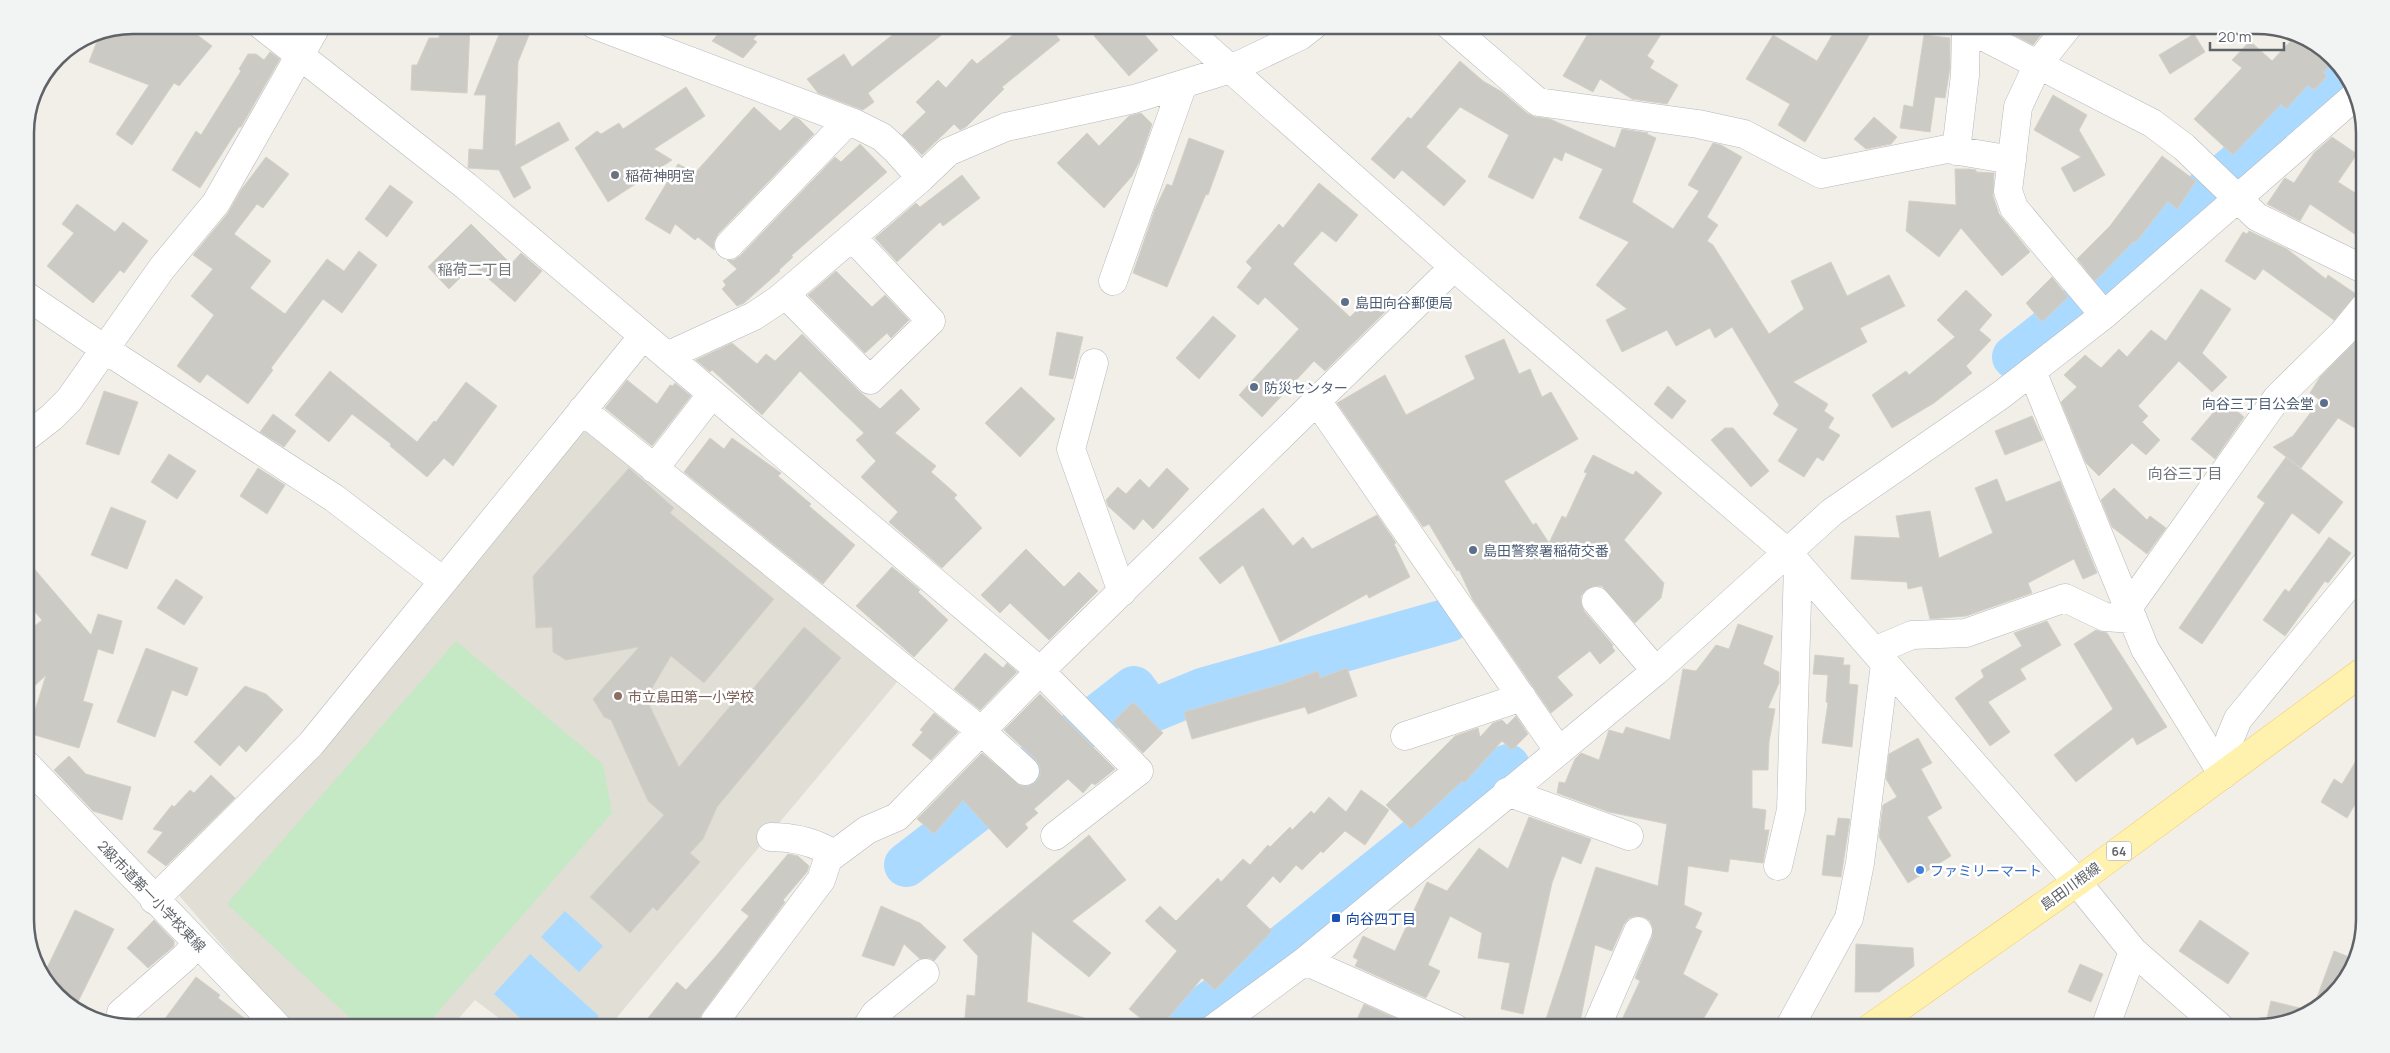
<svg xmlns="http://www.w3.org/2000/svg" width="2390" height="1053" viewBox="0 0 2390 1053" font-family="Manrope,'Noto Sans JP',sans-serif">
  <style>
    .education { fill: #e1ded6 }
    .green { fill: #c5e8c5 }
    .water { fill: #aadaff }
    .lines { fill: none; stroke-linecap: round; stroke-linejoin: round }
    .river { stroke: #aadaff; stroke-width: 44 }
    .building { fill: #cccac5; stroke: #d6d1c6 }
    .minor-casing { stroke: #b5b8bc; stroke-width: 29 }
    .major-casing { stroke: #f2c960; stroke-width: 29 }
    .minor { stroke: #fff; stroke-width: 28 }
    .major { stroke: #fff2af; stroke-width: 28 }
    .worship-dot { fill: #6b7280; stroke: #fff; stroke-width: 2 }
    .service-dot { fill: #5c6f8a; stroke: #fff; stroke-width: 2 }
    .education-dot { fill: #8d6e63; stroke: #fff; stroke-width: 2 }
    .shop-dot { fill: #3f7fe0; stroke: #fff; stroke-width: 2 }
    .transit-dot { fill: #1a4fb4; stroke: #fff; stroke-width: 2 }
    .labels { text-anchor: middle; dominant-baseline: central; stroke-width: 5; stroke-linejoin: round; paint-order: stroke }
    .shield { fill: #fff; stroke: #8f9295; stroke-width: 1 }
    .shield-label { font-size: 12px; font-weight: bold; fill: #5f6368 }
    .worship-label { font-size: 14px; fill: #5b616d; stroke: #fff; text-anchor: start }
    .service-label { font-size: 14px; fill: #4e5e75; stroke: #fff; text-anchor: start }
    .education-label { font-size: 14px; fill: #785e54; stroke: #fff; text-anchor: start }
    .shop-label { font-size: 14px; fill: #366cbe; stroke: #fff; text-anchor: start }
    .street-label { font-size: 14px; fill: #5f6368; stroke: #fff }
    .transit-label { font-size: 14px; fill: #164399; stroke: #fff; text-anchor: start }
    .neighbourhood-label { font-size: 15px; fill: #70757a; stroke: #fff }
    .rim { fill: none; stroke: #5f6368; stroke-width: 2.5 }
  </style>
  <rect width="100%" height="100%" fill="#f1efe8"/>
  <!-- education -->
  <path class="education" d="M588,419L902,676L608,1028H512L475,1000L450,1028H297L283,1016L177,893Z"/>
  <!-- green -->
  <path class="green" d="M456,641L603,764L612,813L424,1028H361L227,904Z"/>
  <!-- water -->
  <path class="water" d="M565,911L603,946L579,972L541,937Z
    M530,954L599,1016L588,1028H531L494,994Z"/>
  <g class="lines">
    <!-- river -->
    <path class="river" d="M2014,357L2094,294L2205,192L2346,72
      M906,865L1134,688L1151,711L1202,690L1449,620
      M1176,1028L1239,982L1508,766"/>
  </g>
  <!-- building -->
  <path class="building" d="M132,25H184L212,46L179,86L174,83L132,145L116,134L149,85L89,62L101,31Z
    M440,25H470L467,93L411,90L412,65H417L429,38H439Z
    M503,25H533L518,62L515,146L559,122L569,140L520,167L531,188L514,198L499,170L468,168L469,149L483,150L486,95H474Z
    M726,25H767L753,39L757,42L743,58L712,41Z
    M905,25H954L868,93L874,102L863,110L818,93L807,79L844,54L852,67Z
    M1025,25H1048L1060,40L1002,87L1004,89L966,127L960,130L954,124L922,155L902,135L926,112L916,102L938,80L946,88L972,59L977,64Z
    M1107,25H1136L1158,50L1129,76L1094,36Z
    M1593,25H1667L1647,56L1654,61L1650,68L1678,85L1667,104L1632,99L1600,79L1593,92L1563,76Z
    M1838,25H1874L1866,41L1805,142L1778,125L1790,104L1746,79L1773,35L1817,61Z
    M1995,25H2030L2043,32L2033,45Z
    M2298,33L2334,62L2323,72L2327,76L2314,90L2308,85L2286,109L2281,104L2233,155L2194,119L2242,68L2232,60L2250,41L2272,61Z
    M2194,34L2205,52L2170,74L2159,55Z
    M1924,35L1950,38V68L1945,98L1935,97L1930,132L1900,128L1904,105L1913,107Z
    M270,52L280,59L241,127H239L200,188L172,170L196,131L201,135L241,71L239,69L248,54H256L264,60Z
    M1460,61L1483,81L1502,92L1528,114L1535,117L1550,119L1615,148L1622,129L1648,133L1647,134L1656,138L1632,202L1673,229L1699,191L1688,185L1713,143L1721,145L1742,157L1707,217L1718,225L1707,241L1713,245L1769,334L1804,309L1791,281L1831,262L1847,296L1889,275L1905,306L1860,328L1867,342L1793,382L1828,404L1824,411L1834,418L1828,428L1840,435L1823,461L1817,457L1804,477L1778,461L1798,429L1773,414L1779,405L1732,327L1715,338L1710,328L1676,346L1667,330L1622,352L1606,320L1627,309L1596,285L1629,242L1579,218L1603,169L1565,152L1562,161L1554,157L1533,199L1488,177L1509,135L1460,107L1426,147L1466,181L1444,206L1402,170L1394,179L1371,159L1408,117L1411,119Z
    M686,87L705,116L654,149L672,160L608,202L575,148L597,131L601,134L619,123L623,129Z
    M2053,95L2087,115L2079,130L2105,175L2074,192L2061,168L2081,157L2034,130Z
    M754,107L780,131L794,117L799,119L814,134L718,234L714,242V250L698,237L695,240L675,224L670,234L645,219L678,164L695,173Z
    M1141,113L1152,124L1140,160L1132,176L1104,208L1057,163L1087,133L1099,146L1129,116Z
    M1874,117L1897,137L1891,144L1866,149L1854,139Z
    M2332,137L2357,154L2338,182L2365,199V241L2310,204L2300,221L2267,204L2284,179L2285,178L2294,183L2314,153Z
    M1189,138L1224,151L1208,195L1206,194L1167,287L1133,273L1155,209L1167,184L1172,186Z
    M860,144L887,172L791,256L793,257L779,270L780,271L744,303L737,306L722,289L726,285L723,281L737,269L727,260H734L740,256L835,157L841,162Z
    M2162,156L2196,181L2177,209L2168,201L2136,242L2134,241L2095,281L2077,259L2110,226Z
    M266,157L289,174L263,208L257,204L234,234L271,261L250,288L285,314L327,259L344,271L359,251L377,265L342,313L323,299L271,368L273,370L248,404L207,374L200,383L177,366L214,315L191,296L213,269L193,255L228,213L241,190Z
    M1955,169H1969L1976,170V172L1994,173L1993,196L1999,214L2030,252L2002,276L1961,228L1939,257L1906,231L1909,201L1956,205Z
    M962,175L980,198L943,226L940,222L897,262L875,238L916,203L920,207Z
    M1319,183L1358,215L1336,242L1322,231L1293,264L1350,317L1374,294L1388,309L1325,371L1314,361L1262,417L1239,395L1299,329L1265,297L1258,305L1237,287L1252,268L1246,262L1279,224L1283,228Z
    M390,185L413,202L387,237L365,219Z
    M77,204L115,232L123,222L148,241L124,273L120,270L93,303L47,266L74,233L62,224Z
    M471,224L511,264L521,253L542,271L515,302L473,265L449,289L428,267Z
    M2249,231L2287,249L2326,279L2328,275L2356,294L2334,320L2263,269L2255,280L2225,261L2243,232L2247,234Z
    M836,271L872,307L885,295L909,320L891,338L887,333L865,353L808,295Z
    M2052,277L2068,297L2042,322L2026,303Z
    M2201,289L2231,309L2202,353L2227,377L2212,392L2179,361L2138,406L2148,416L2142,422L2160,440L2146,455L2132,443L2099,476L2086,463L2061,402L2077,387L2064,375L2085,355L2101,368L2119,349L2127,357L2151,330L2166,341Z
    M1966,290L1992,315L1979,330L1991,340L1966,366L1972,373L1934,403L1892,428L1872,395L1906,371L1909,375L1955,337L1937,320Z
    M1213,316L1236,336L1199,379L1176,358Z
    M2365,331V434L2338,418L2301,468L2273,447L2293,436L2320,400L2310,393L2320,377Z
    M1057,332L1083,337L1073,379L1049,375Z
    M802,334L859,391L880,409L901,389L920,409L895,433L936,466L931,472L957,495L954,498L982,528L942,568L889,522L898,512L861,477L876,461L856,440L864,433L800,371L762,415L712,370L710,372L696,360L732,343L757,364L766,354L775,361Z
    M1504,339L1519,374L1530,369L1542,397L1551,392L1578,439L1504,481L1533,525L1536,523L1549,543L1562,516L1566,518L1587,473L1584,472L1593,455L1633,475L1636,471L1662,493L1624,540L1664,583L1661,598L1635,623L1602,586H1594L1586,590L1581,596V603L1584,611L1613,645L1612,647L1615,651L1600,664L1590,651L1557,677L1573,695L1551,713L1473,600L1459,570L1457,571L1429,524L1423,527L1337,403L1385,375L1406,415L1475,379L1465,356Z
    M330,371L417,442L434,421L436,422L466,382L497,406L453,466L444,458L427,477L390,446L391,444L352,414L329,442L295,415Z
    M627,380L657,404L670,385L673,386L675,383L691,396L652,446L605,408Z
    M1668,386L1686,401L1672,419L1654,404Z
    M1021,387L1055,419L1020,457L985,423Z
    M104,391L138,402L119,455L86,444Z
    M2224,400L2244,417L2215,459L2191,439Z
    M273,414L296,431L284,447L260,432Z
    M2032,416L2043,440L2005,455L1995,431Z
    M1725,428H1733L1769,471L1751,487L1711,440Z
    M710,438L724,449L732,438L781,473L778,476L811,504L809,506L855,545L823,584L684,472Z
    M169,454L196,471L177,499L151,482Z
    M2286,457L2343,502L2319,534L2292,513L2202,644L2179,628L2265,503L2257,497Z
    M258,468L285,485L267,514L240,496Z
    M629,468L674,508L670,513L774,599L704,683L671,656L646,698L679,767L737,698L742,702L804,627L841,658L717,807L703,839L690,853L700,862L657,911L653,907L630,933L590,897L664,815L648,801L611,720L604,717L593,699L639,647L566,660L553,652L552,627L536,628L533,576Z
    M1167,468L1189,489L1153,529L1143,519L1134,530L1108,506L1106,500L1118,487L1126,494L1140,479L1149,488Z
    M1997,479L2006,502L2060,481L2097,573L2083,579L2074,559L2028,583L2032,593L1966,616L1930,619L1922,586L1908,589L1907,582L1851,579L1855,536L1900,538L1896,516L1930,511L1939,558L1993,533L1975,488Z
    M2114,488L2147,520L2150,516L2166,528L2147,554L2112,527L2101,500Z
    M111,507L146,521L127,569L91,555Z
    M1263,508L1293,546L1303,537L1312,549L1377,515L1396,543L1394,544L1410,577L1369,598L1367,594L1280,642L1243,565L1220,584L1199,558Z
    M2329,537L2351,553L2328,583L2325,581L2285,636L2263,620L2285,589L2289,592Z
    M1026,549L1064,587L1079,572L1098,591L1049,640L1010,603L1000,613L981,595Z
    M25,558L91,635L98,614L122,621L113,654L98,649L83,701L93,704L79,748L28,733L46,675L25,695V634L42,620L25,601Z
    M892,567L920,590L918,592L948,620L914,657L856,606Z
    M176,579L203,597L184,625L157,608Z
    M2047,621L2061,645L2020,669L2026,679L1988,702L2010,732L1990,746L1955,698L1984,677L1981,670L2022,646L2014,633Z
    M1738,624L1773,636L1763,664L1779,672V683L1768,708L1775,709L1769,742L1768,770H1752V808L1766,810L1764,830H1769L1763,863L1730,859L1728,872L1688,866L1684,905L1702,913L1695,928L1702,931L1683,974L1718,994L1698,1028H1672L1654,1018L1649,1028H1618L1640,981L1635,978L1652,937L1653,929L1650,921L1644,917L1636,916L1629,918L1624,924L1612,951L1595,945L1579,1028H1547L1549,1020L1546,1019L1596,867L1658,886L1667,824L1609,812L1557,793L1559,782L1565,783L1575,759L1581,753L1599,760L1609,730L1623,734L1626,727L1670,740L1683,669L1696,671L1716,645L1729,649Z
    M2096,630L2107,633L2167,727L2137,745L2133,737L2076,782L2054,755L2113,709L2074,644Z
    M146,648L198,668L187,696L172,690L155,737L117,722Z
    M985,653L1003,668L1007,663L1017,672L980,710L954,689Z
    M1815,655L1844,658L1843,665H1850L1849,684L1858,685L1852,747L1822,743L1828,703L1826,702L1828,675L1813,674Z
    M1347,668L1357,696L1308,714L1305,707L1192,739L1184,712L1282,684L1318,671L1320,678Z
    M245,686L266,694L283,710L246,752L239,745L220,766L194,742Z
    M1040,694L1115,769L1095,785L1092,783L1083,793L1068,779L1034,809L1038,813L1025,824L1028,828L1007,848L963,800L934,834L917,819L982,753L1021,786H1029L1037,781L1040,775V767L1036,760L1004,730Z
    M1133,702L1163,733L1143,753L1113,722Z
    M934,713L958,732L931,760L912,745L923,732L920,730Z
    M1516,716L1528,734L1512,750L1502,741L1464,783L1462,781L1411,829L1386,805L1455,736L1478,728L1480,737L1493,723L1502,720L1507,725Z
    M1918,738L1932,763L1921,769L1942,808L1927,817L1951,856L1908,883L1879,837L1883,805L1897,797L1886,779L1889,754Z
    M2365,746V787L2347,818L2321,802L2334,779L2342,784Z
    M69,756L86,774L131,787L122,820L93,811L54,770Z
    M211,775L235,798L166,866L147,852L163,832L153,829L172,805L174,807L190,790L194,793Z
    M1361,790L1389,810L1365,845L1345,831L1323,853L1321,851L1302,870L1296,865L1280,883L1273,876L1246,906L1272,931L1215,990L1202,978L1160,1028H1153L1129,1009L1177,951L1145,921L1160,906L1176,921L1218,878L1221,882L1243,859L1250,865L1268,845L1270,847L1290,827L1292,830L1311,811L1314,814L1329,797L1346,812Z
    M1529,817L1591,839L1581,864L1562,856L1552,883L1523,1014L1501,1009L1510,963L1478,958L1482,933L1450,916L1428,965L1440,971L1426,998L1355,966L1358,960L1353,957L1363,936L1395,951L1427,882L1447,891L1479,848L1508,869Z
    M1838,818L1850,819L1841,877L1822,875L1827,835L1835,836Z
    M1089,835L1126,880L1072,921L1111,953L1089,977L1032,931L1027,1002L1099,1022L1098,1028H1040L1042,1022L997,1019V1028H964L967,995L975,996L978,956L963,940Z
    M788,854L798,856L809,866L807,872L783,900L785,902L703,1012L694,1028H640L677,982L686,990L716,956L749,916L741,910Z
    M881,906L920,923L946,947L934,961L930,958L920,959L904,944L894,966L862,956Z
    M75,910L114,929L75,1008L47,986L43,976Z
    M154,920L174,941V946L148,968L127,948Z
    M2200,920L2249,953L2228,984L2179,951Z
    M1856,944L1913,948L1914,966L1879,992H1855Z
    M2334,951L2357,960V962L2318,1010L2265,1026L2271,1001L2312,1011Z
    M2080,964L2103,974L2091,1002L2068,992Z
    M196,977L220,995L218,998L257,1028H158Z
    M1364,1004L1413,1026L1353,1028Z"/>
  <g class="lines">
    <!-- minor casing -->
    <g class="minor-casing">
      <path id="minor" d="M261,25L466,186L1040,671L1139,771L1055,836
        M595,25L854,123L882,137L896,150L921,178
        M1181,25L1454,267L1788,553L2077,882L2133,951L2221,1028
        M1449,25L1538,102L1698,124L1744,134L1821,174L1947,149L2012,160
        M1961,25L2152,123L2184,147L2257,217L2365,270
        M2069,25L2038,64L2018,107L2008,191L2014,208L2104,315
        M1956,151L1965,75L1966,25
        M729,245L848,121
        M1113,281L1183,84
        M785,294L870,380L931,321L852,237
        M25,295L106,350L334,498L443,581
        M667,356L754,316L778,300L921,178L948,152L1006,127L1134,99L1231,69L1300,36L1314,25
        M1094,363L1071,449L1122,592
        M2032,371L2145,649L2223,775
        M1317,401L1558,750
        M582,410L980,730L1025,771
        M25,438L52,417L69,400L162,268L216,203L317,25
        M654,469L712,394
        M1596,601L1656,671
        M2128,608L2277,398L2343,333L2365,306
        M1874,651L1912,635L1966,633L2065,598L2105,617L2133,619
        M1405,736L1522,697
        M25,763L279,1028
        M2223,775L2230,738L2238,719L2365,565
        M1507,792L1629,836
        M828,859L867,830L897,817L1040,671L1454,267
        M1778,866L1791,810L1798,565
        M154,900L311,744L643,336
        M1305,961L1455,1028
        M121,1013L184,958L197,944
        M715,1028V1021L821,880L828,859L825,849C807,840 791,837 771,837
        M866,1028L875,1014L925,973
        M1214,1028L1305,961L1656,671L1832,512L2001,395L2104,315L2355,96
        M1596,1028L1638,931
        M1789,1028L1849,918L1860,863L1885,664
        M2105,1028L2133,951"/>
    </g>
    <!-- major casing -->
    <g class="major-casing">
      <path id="major" d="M1870,1028L2077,882L2365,670"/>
    </g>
    <!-- minor -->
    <use href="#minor" class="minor"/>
    <!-- major -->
    <use href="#major" class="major"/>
  </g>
  <!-- markers -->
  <circle class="worship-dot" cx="615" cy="175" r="5"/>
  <g class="service-dot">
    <circle cx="1345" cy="302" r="5"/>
    <circle cx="1254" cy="387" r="5"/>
    <circle cx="2324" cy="403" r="5"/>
    <circle cx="1473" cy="550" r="5"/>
  </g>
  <circle class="education-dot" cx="618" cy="696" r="5"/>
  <circle class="shop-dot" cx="1920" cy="870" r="5"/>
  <rect class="transit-dot" x="1331" y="913" width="10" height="10" rx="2.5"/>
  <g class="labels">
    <!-- shield labels -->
    <rect class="shield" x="2106.5" y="841.5" width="25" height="19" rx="4"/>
    <g class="shield-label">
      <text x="2119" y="851">64</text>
    </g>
    <!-- worship labels -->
    <g class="worship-label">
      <text x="625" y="175">稲荷神明宮</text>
    </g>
    <!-- service labels -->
    <g class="service-label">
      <text x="1355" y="302">島田向谷郵便局</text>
      <text x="1264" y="387">防災センター</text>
      <text x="2314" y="403" text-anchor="end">向谷三丁目公会堂</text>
      <text x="1483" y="550">島田警察署稲荷交番</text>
    </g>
    <!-- education labels -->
    <g class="education-label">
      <text x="628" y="696">市立島田第一小学校</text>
    </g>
    <!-- shop labels -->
    <g class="shop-label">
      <text x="1930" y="870">ファミリーマート</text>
    </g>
    <!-- street labels -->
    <g class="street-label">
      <text transform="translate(2070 886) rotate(-36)">島田川根線</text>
      <text transform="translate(152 896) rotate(46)">2級市道第一小学校東線</text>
    </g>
    <!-- transit labels -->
    <g class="transit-label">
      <text x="1346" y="918">向谷四丁目</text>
    </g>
    <!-- neighbourhood labels -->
    <g class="neighbourhood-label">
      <text x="475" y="269">稲荷二丁目</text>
      <text x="2185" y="473">向谷三丁目</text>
    </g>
  </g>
  <!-- crop -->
  <path d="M0 0H2390V1053H0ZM133 34H2257A99 99 0 0 1 2356 133V920A99 99 0 0 1 2257 1019H133A99 99 0 0 1 34 920V133A99 99 0 0 1 133 34Z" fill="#f2f3f3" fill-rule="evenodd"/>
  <path class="rim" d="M133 34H2257A99 99 0 0 1 2356 133V920A99 99 0 0 1 2257 1019H133A99 99 0 0 1 34 920V133A99 99 0 0 1 133 34Z"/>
  <!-- scale -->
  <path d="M2210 42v8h74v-8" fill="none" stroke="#5f6368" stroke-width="2.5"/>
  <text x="2218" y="42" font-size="15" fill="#5f6368" stroke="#ffffff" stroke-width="4" paint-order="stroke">20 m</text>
</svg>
